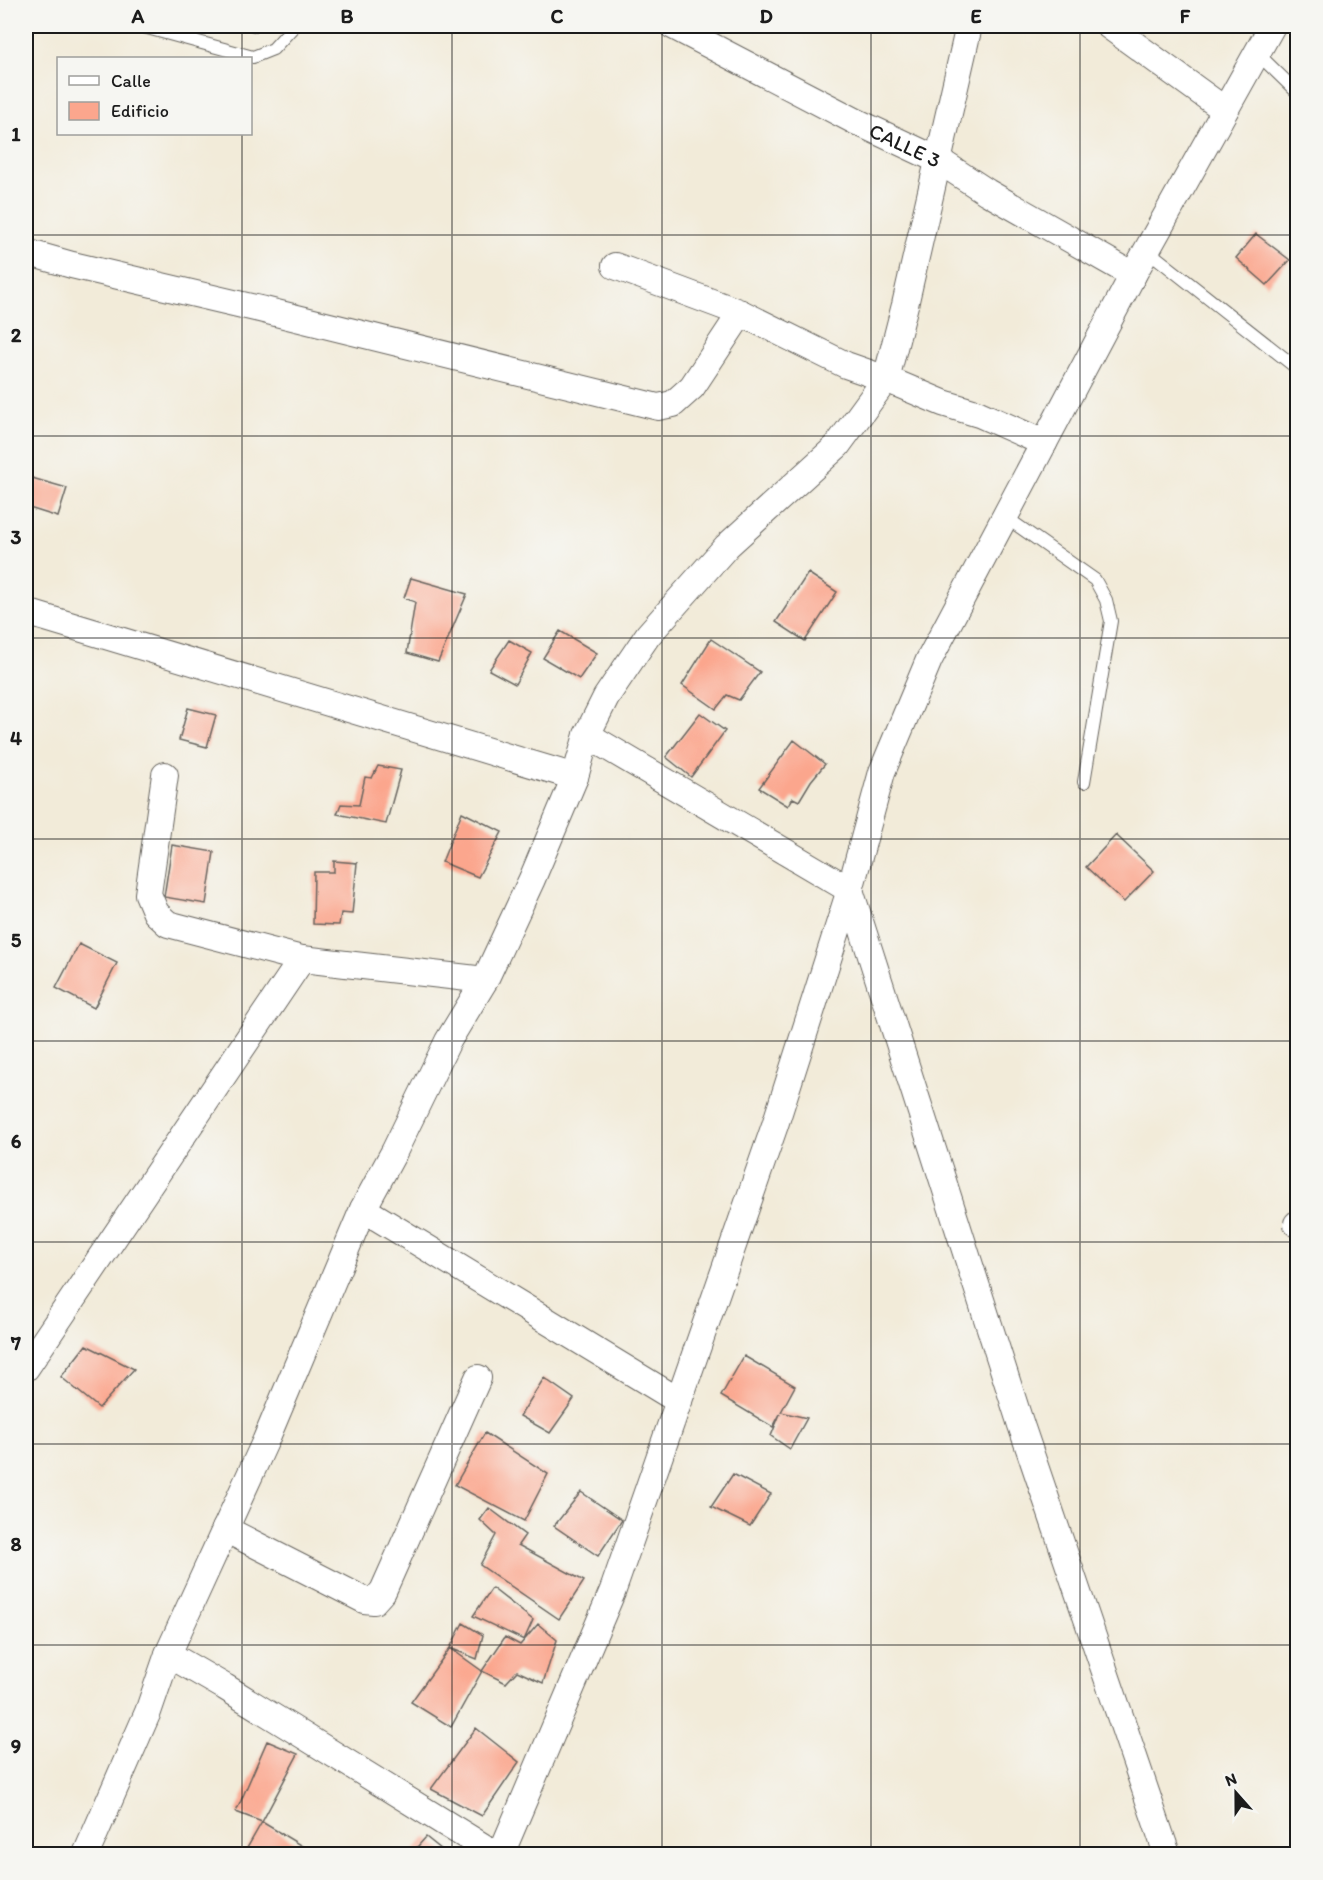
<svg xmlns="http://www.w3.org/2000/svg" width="1323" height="1880" viewBox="0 0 1323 1880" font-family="Itim,sans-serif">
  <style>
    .building { fill: #fba68d }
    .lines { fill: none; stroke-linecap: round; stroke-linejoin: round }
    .lane-casing { stroke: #67645e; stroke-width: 14 }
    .street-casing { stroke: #67645e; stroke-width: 28 }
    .lane { stroke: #fff; stroke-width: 12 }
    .street { stroke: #fff; stroke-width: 26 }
    .grid { fill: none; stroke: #1c1c1c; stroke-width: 1.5; stroke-opacity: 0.55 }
    .labels { text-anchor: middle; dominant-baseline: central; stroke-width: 4.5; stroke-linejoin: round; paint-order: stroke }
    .street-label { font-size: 21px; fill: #1c1c1c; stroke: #f6f6f2 }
    .neatline { fill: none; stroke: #1c1c1c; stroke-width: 2 }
    .grid-label { font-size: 20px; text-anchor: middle; font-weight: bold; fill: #1c1c1c }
  </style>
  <rect width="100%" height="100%" fill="#f6f6f2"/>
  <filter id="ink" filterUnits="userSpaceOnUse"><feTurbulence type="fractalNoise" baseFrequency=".0167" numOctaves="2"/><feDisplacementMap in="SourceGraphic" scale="12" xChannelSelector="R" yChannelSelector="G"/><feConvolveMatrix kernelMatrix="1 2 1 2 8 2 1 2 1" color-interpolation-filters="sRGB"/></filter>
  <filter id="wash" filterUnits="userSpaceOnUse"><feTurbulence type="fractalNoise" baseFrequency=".008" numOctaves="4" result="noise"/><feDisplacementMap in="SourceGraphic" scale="24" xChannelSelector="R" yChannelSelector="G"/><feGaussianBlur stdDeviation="1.35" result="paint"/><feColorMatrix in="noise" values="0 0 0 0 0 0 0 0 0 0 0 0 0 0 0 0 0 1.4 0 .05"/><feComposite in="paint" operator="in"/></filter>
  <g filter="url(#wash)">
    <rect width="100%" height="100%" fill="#f2ebd9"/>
    <g id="blocks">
      <!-- building -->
      <path class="building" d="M235,26H258L256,32Z
        M1256,234L1290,260L1267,285L1236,258Z
        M32,478L67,488L58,517L26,507Z
        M808,573L837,592L805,641L776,622Z
        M411,578L467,594L438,662L407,653L415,602L404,598Z
        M560,631L597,653L579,679L543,658Z
        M711,639L760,672L739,700L727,695L716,709L682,685Z
        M509,640L532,653L515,684L489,670Z
        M188,708L216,715L207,747L179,740Z
        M700,713L725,731L691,777L666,757Z
        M794,740L825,764L811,781L799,801L793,798L788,806L759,788Z
        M378,766L401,770L386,824L337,814L341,804L359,805L365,777L372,778Z
        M462,812L502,832L478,877L442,862Z
        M1116,835L1154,871L1124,902L1086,867Z
        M172,845L214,852L206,904L164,897Z
        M334,861L357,863L352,914L341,913L339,925L313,924L314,872H334Z
        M79,944L117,963L94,1008L56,988Z
        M86,1345L134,1369L99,1408L61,1377Z
        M744,1356L795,1386L781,1412L807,1418L790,1449L771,1436L780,1414L773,1427L721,1396Z
        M544,1378L574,1399L550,1433L520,1416Z
        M485,1433L548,1474L524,1521L455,1485Z
        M733,1474L771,1494L750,1526L711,1507Z
        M581,1492L622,1520L598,1556L554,1526Z
        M489,1508L525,1535L518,1545L584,1581L559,1619L480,1565L496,1535L480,1520Z
        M492,1588L533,1620L524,1640L473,1616Z
        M463,1623L483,1635L477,1659L450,1648L482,1671L451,1727L411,1702L450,1648Z
        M538,1624L557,1640L543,1683L517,1671L506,1683L482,1671L505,1637L520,1645Z
        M476,1728L519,1762L482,1816L431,1789Z
        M267,1741L298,1754L262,1822L236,1812Z
        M262,1822L307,1849L305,1854H255L246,1850Z
        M426,1837L447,1854H411Z"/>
    </g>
  </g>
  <g filter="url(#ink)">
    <use href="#blocks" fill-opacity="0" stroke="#67645e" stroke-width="1.5"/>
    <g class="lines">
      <!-- lane casing -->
      <g class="lane-casing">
        <path id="lane" d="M140,26L253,57L273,49L294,26
          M1257,53L1298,93
          M1147,250L1298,369
          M1004,516L1095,580L1106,600L1111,621L1084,782"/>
      </g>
      <!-- street casing -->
      <g class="street-casing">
        <g id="street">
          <path id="s1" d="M673,26L855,121L938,160L987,192L1133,275"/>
          <path d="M1109,26L1225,110"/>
          <path d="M26,252L72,265L264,310L658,407L673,404L692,387L741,313L846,365L886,379L905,305L969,26"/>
          <path d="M615,266L741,313"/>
          <path d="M26,612L575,777"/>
          <path d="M587,735L850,890L1021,1425L1167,1854"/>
          <path d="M302,959L485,980"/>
          <path d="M363,1209L679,1401"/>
          <path d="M1297,1224H1298"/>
          <path d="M26,1368L302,959L168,924L156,913L148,894L165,775"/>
          <path d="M225,1529L364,1600L374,1601L383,1591L478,1378"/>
          <path d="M168,1654L225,1687L495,1854"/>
          <path d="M86,1854L148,1712L168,1654L265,1442L363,1209L394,1152L448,1041L485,980L532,879L575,777L587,735L606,697L648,635L727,546L837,446L886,379L943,403L979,414L1044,443"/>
          <path d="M501,1854L613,1590L775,1125L850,890L882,772L929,660L1133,275L1272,26"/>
        </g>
      </g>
      <!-- lane -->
      <use href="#lane" class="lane"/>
      <!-- street -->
      <use href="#street" class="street"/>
    </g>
  </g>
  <!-- grid -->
  <path class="grid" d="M242,26V58M452,26V1854M662,26V1854M871,26V1854M1080,26V1854M242,134V1854M26,235H1298M26,436H1298M26,638H1298M26,839H1298M26,1041H1298M26,1242H1298M26,1444H1298M26,1645H1298"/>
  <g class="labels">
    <!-- street labels -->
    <g class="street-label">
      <text stroke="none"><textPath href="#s1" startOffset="261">CALLE 3</textPath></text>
    </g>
  </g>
  <!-- margin -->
  <rect width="1323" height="1880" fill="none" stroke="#f6f6f2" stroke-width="66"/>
  <!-- legend -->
  <rect x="57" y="57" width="195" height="78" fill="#f6f6f2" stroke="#9f9f9c" stroke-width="1.5"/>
  <rect x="69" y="76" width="30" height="9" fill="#ffffff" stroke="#9f9f9c" stroke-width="1.5"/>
  <text x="111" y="87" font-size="18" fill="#1c1c1c">Calle</text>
  <rect x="69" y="102" width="30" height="18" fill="#fba68d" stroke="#9f9f9c" stroke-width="1.5"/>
  <text x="111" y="117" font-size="18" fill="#1c1c1c">Edificio</text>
  <!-- north arrow -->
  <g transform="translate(1236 1793) rotate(339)" stroke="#f6f6f2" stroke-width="4.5" paint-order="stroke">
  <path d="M0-4.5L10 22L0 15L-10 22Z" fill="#1c1c1c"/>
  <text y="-9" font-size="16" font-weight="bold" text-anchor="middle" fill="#1c1c1c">N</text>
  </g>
  <rect x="33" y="33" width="1257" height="1814" class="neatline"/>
  <g class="grid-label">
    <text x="138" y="23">A</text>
    <text x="347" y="23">B</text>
    <text x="557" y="23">C</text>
    <text x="766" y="23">D</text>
    <text x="976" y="23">E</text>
    <text x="1185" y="23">F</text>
    <text x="16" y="141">1</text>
    <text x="16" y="342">2</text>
    <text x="16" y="544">3</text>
    <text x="16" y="745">4</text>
    <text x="16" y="947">5</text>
    <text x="16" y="1148">6</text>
    <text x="16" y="1350">7</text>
    <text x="16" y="1551">8</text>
    <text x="16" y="1753">9</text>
  </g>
</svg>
